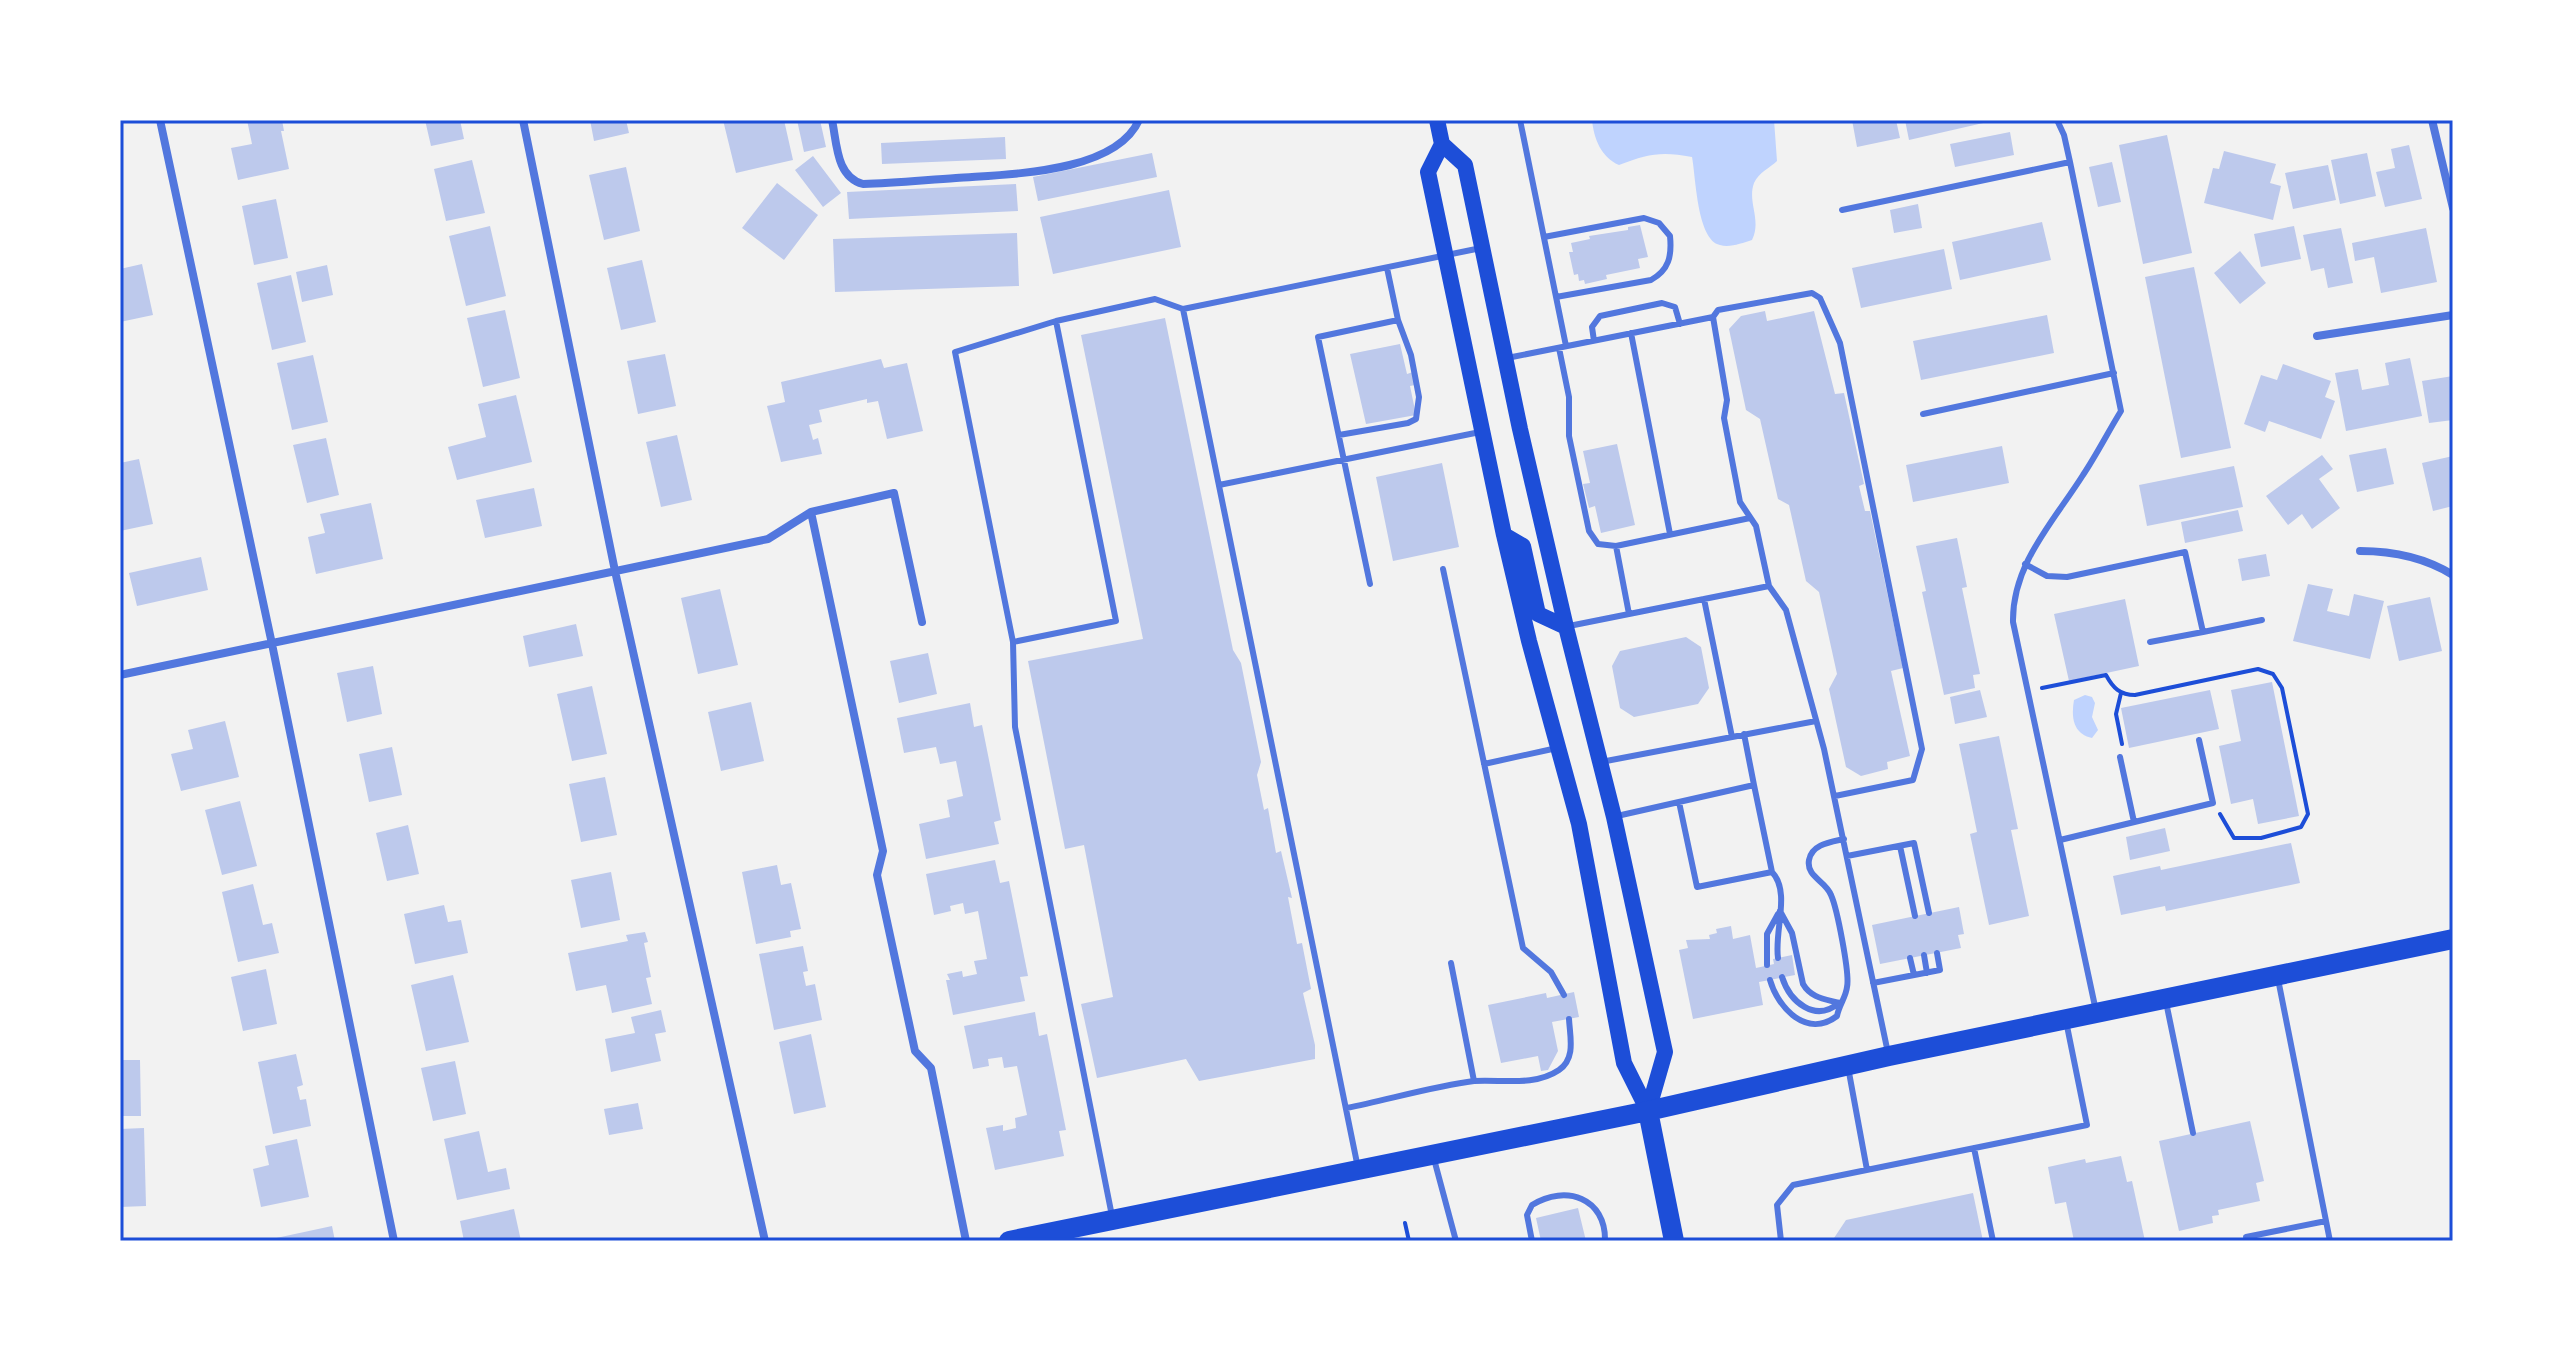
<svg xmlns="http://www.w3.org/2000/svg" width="2573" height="1361" viewBox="0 0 2573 1361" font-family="Rubik,sans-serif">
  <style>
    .water { fill: #bfd3fe }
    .building { fill: #bdc9ec }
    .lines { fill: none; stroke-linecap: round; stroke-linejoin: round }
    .path { stroke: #1d4ed8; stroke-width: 4 }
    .service { stroke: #5277de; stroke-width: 6 }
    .minor { stroke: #5277de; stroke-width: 8 }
    .secondary { stroke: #1d4ed8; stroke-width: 16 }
    .primary { stroke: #1d4ed8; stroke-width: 20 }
    .neatline { fill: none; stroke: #1d4ed8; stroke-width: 3 }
  </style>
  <rect width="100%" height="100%" fill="#f2f2f2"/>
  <!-- water -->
  <path class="water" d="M1592,120H1774L1777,161C1770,168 1759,172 1754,183C1747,202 1762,220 1752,240C1742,243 1730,248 1720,245C1697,240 1696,178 1692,157C1661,151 1648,154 1619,165C1601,157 1594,139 1592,120Z
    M2085,695L2092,697L2095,703L2092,717L2098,730L2092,738C2073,734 2071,717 2074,700Z"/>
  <!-- building -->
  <path class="building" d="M247,120H282L284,131H281L289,169L238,180L231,148L252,144Z
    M425,120H460L464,139L431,146Z
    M590,120H626L629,133L594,141Z
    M723,120H784L793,160L736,173Z
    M797,120H820L826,147L804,152Z
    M1852,120H1896L1900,138L1857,147Z
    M1905,120H1992V121L1909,140Z
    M2010,132L2014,155L1955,167L1950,144Z
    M2167,135L2192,253L2143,264L2119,145Z
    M1005,137L1006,159L882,164L881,143Z
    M2409,145L2422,199L2385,207L2376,172L2395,168L2391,149Z
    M2224,151L2276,164L2270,183L2281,186L2273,220L2204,203L2213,168L2219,169Z
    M1152,153L1157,177L1038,201L1033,177Z
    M2367,153L2376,196L2340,204L2331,160Z
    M813,156L841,193L823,207L795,170Z
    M472,160L485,213L446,221L434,169Z
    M2112,162L2121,202L2098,207L2089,167Z
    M2328,165L2336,200L2293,209L2285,173Z
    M626,167L640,231L604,240L589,175Z
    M777,183L818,215L784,260L742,228Z
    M1016,184L1018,211L849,219L847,192Z
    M1169,190L1181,247L1053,274L1040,217Z
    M276,199L288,258L254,265L242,206Z
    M1918,204L1922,228L1894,233L1890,210Z
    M2042,222L2051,260L1960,280L1952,242Z
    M1640,225L1648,257L1638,259L1640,268L1606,275L1607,279L1585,284L1584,280L1579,281L1578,274L1574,275L1569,252H1573L1571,243L1590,239L1589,236L1628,230V227Z
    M490,226L506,296L466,306L449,236Z
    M2294,226L2301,259L2261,267L2254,234Z
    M2341,228L2353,283L2328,288L2324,268L2311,271L2303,235Z
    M2426,228L2437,282L2381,293L2374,257L2355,261L2352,243Z
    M1017,233L1019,286L835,292L833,239Z
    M1944,249L1952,289L1861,308L1852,268Z
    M2240,251L2266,283L2240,304L2214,273Z
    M642,260L656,322L621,330L607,268Z
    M142,264L153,315L120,322V269Z
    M327,265L333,295L302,302L296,272Z
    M2194,267L2231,448L2181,458L2145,277Z
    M291,275L306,342L272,350L257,283Z
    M505,310L520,378L483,387L467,318Z
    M1765,311L1767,321L1814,311L1835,394L1844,393L1864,484L1859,486L1865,511H1870L1903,668L1891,671L1910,756L1887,762L1888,769L1861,776L1846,767L1829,689L1837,674L1819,592L1806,581L1789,505L1778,499L1760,419L1746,410L1729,329L1741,316Z
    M2047,315L2054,353L1921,380L1913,341Z
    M1165,318L1233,650L1241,663L1261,762L1257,775L1264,810L1268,808L1276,853L1281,851L1292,898L1288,897L1297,944L1302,943L1311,989L1303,993L1315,1045V1059L1199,1081L1186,1059L1097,1078L1081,1004L1113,997L1084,845L1065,849L1028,661L1143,639L1081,335Z
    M1400,344L1407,374L1413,372L1415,385L1410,386L1416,415L1366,424L1350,354Z
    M665,354L676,406L638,414L627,361Z
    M313,355L328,422L292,430L277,363Z
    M2410,358L2422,416L2346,431L2335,373L2358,369L2362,390L2389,385L2385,363Z
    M881,359L884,368L907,363L923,431L887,439L878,401L867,403V399L819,410L822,422L809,425L813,440L818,438L822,454L781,462L767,406L785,402L781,382Z
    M2283,364L2331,381L2325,397L2335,401L2321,439L2269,421L2265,432L2244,424L2261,375L2277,380Z
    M2453,376V420L2429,423L2422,381Z
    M516,395L532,462L457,480L448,447L486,437L478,404Z
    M677,435L692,500L661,507L646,442Z
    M326,438L339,495L307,503L293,445Z
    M1617,444L1635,525L1601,533L1595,506L1589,508L1583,484L1590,483L1583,451Z
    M2002,446L2009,483L1913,502L1906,465Z
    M2386,448L2394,484L2357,492L2349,455Z
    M2322,455L2333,469L2319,479L2340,508L2312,529L2302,514L2288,525L2266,496Z
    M2453,456V506L2433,511L2422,463Z
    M139,459L153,524L120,531V463Z
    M1442,463L1459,547L1393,561L1376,477Z
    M2234,466L2243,507L2147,526L2139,485Z
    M534,488L542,526L485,538L476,500Z
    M371,503L383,559L316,574L308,537L325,533L320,514Z
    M2238,510L2243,531L2185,543L2181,522Z
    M1957,538L1967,587L1962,588L1980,674L1973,675L1975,688L1944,695L1922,592L1926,591L1916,546Z
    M2266,554L2270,576L2242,581L2238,559Z
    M201,557L208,590L137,606L129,573Z
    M2308,584L2333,589L2327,611L2349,616L2354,594L2384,601L2370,659L2293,641Z
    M720,589L738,665L698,674L681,598Z
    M2430,597L2442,651L2399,661L2387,606Z
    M2125,599L2139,666L2069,681L2054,614Z
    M576,624L583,656L529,667L523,636Z
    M1686,637L1701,647L1709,688L1698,704L1634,717L1620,708L1612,666L1620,651Z
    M928,653L937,694L899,703L890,661Z
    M373,666L382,714L347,722L337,673Z
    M2272,682L2299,816L2258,824L2253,799L2231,804L2219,746L2241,741L2231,690Z
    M592,686L607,754L572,761L557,694Z
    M1980,690L1987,717L1955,724L1950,697Z
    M2210,690L2219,729L2129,748L2121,708Z
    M751,702L764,761L721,771L708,712Z
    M970,703L974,727L982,725L1001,820L994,822L999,844L926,859L919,824L950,817L947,800L963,796L956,761L940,764L936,747L904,753L897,718Z
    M225,721L239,777L181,791L171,754L193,749L188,730Z
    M1999,736L2018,829L2011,830L2029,916L1989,925L1970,834L1977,832L1959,744Z
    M392,747L402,795L369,802L359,754Z
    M605,777L617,835L581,842L569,784Z
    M240,801L257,866L222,875L205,810Z
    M408,825L419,874L387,881L376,833Z
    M2165,828L2170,851L2130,860L2126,837Z
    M2291,843L2300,883L2166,911L2165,906L2121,915L2113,876L2160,866L2161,870Z
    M995,860L1000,883L1009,881L1028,976L1020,977L1025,1001L953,1015L946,980H950L947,974L962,971L963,977L977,974L974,961L987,959L978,911L965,914L963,903L950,906L951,911L934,915L926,874Z
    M777,865L781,885L791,883L801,929L790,931L791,937L756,944L742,872Z
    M611,872L620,920L581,928L571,880Z
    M253,884L263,925L272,923L279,953L238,962L222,892Z
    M444,905L448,922L461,920L468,953L415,964L404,914Z
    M1959,907L1964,934L1958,935L1961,948L1880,964L1872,925Z
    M1731,926L1733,939L1750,935L1756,968L1774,964L1773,959L1792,955L1795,975L1759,982L1763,1005L1693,1019L1679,950L1688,948L1686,940L1710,939L1709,935L1717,933L1716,929Z
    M645,932L648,942L644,943L651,977L646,978L652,1004L612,1013L606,985L576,991L568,953L628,941L626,935Z
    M803,946L808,971L803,972L806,986L815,984L822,1020L774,1030L759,954Z
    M266,969L277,1024L243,1031L231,977Z
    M453,975L469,1042L426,1051L411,985Z
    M1574,992L1579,1017L1552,1022L1558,1051L1548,1070L1541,1071L1538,1056L1501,1063L1488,1005L1546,993L1547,998Z
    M661,1010L666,1032L655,1034L661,1061L611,1072L605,1039L635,1033L631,1017Z
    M1035,1012L1039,1036L1047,1034L1066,1130L1059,1131L1064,1156L995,1170L986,1128L1003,1125V1131L1016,1128L1015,1118L1027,1115L1017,1066L1004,1068L1002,1057L988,1059L989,1066L973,1069L964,1026Z
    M811,1034L826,1107L794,1114L779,1042Z
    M296,1054L303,1085L297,1087L300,1100L306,1099L311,1126L273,1134L258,1062Z
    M120,1060H140L141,1116H120Z
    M455,1061L466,1114L433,1121L421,1068Z
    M638,1103L643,1129L609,1135L604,1109Z
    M2250,1121L2264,1181L2256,1183L2260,1201L2218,1210L2219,1215L2212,1216L2213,1223L2179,1231L2159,1141Z
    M144,1128L146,1206L120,1207V1129Z
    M479,1131L488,1172L506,1168L510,1189L457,1200L444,1139Z
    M297,1139L309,1197L261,1207L253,1169L269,1165L265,1146Z
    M2121,1156L2127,1182L2132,1181L2145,1241H2074L2066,1202L2055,1204L2048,1167L2085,1159L2086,1163Z
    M1973,1193L1983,1241H1832L1846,1220Z
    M1578,1208L1586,1241H1541L1536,1218Z
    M514,1209L521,1241H464L460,1221Z
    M332,1226L335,1241H267V1240Z"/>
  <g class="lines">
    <!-- path -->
    <path class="path" d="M2042,688L2106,675C2113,688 2120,695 2135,695L2258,669L2273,674L2282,688L2308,814L2301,827L2261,838H2234L2220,814
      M2121,693L2116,714L2122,744
      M1405,1223L1409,1241"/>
    <!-- service -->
    <path class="service" d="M1520,120L1566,346
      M2057,120L2064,135L2070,162L2121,411C2108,432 2097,454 2083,475C2054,521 2012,564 2013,622L2096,1011
      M1842,210L2070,162
      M1544,237L1644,218L1659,223L1670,236C1672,256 1669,270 1651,280L1556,297
      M1183,309L1358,1168
      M1713,317L1718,310L1812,293L1820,298L1840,343L1922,749L1913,780L1835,796
      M1631,333L1670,534
      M1594,341L1592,327L1600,316L1662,303L1675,307L1680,324
      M1559,348L1569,397V436L1589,531L1598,544L1616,546
      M1507,358L1713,317L1727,400L1724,418L1740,502L1756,526L1769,586L1786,610L1824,749L1888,1053
      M1923,414L2114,373
      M1339,435L1408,423L1416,419L1419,397L1411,355L1398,320L1387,268
      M1219,485L1480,432
      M2025,564L2047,576L2067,577L2185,552L2203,632L2262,620
      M1443,569L1523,948L1551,972L1564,995
      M1370,584L1318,337L1398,320
      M1704,599L1732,737
      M1629,614L1616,546L1750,518
      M1569,626L1769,586
      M1013,642L1116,621L1056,321
      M2150,642L2203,632
      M2120,757L2134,822
      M1601,762L1816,721
      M1484,764L1557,748
      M1679,802L1697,887L1772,872L1754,785
      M1617,816L1754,785L1744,734
      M2060,840L2213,803L2199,740
      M1900,846L1915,916
      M1847,856L1914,843L1929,913
      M1772,872C1791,892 1774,931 1778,958
      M1780,911L1792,933L1803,984C1811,998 1825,999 1839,1003
      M1924,955L1927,973
      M1910,958L1914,975
      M1451,963L1474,1081
      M1767,965V934L1778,914
      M1782,977C1790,1002 1815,1023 1839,1003
      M2278,979L2330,1241
      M1770,980C1778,1008 1807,1039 1837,1016C1839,1005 1846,997 1847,987C1850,974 1837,908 1831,895C1826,881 1806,877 1809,860C1812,844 1831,842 1844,839
      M1873,983L1940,970L1937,953
      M2166,1002L2193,1133
      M1848,1067L1867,1170
      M1347,1108C1387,1100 1434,1086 1474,1081C1501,1079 1534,1087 1559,1070C1576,1058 1570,1037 1569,1019
      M1974,1148L1993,1241
      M1434,1159L1456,1241
      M1112,1216L1015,727L1013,642L955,352L1056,321L1155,299L1183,309L1481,248
      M2246,1237L2326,1221
      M1532,1241L1527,1215L1532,1205C1566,1184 1606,1198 1605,1241
      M1781,1241L1777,1205L1793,1185L2087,1125L2066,1021"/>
    <!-- minor -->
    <path class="minor" d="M160,120L272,644L394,1241
      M523,120L615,571L765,1241
      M832,120C837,143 836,177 863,184C894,183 925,180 956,178C1006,174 1115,174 1139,120
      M2432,120L2453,208
      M2317,336L2453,315
      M811,512L883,851L877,875L915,1051L931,1068L966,1241
      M2360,551C2394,551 2424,557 2453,575
      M120,675L768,539L811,512L894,493L922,622"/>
    <!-- secondary -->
    <path class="secondary" d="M1437,120L1442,144L1465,165L1520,429L1566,627L1614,817L1665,1052L1648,1111
      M1442,144L1428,172L1504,535L1529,641L1579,824L1624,1063L1648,1111
      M1504,535L1523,546L1538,614L1566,627"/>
    <!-- primary -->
    <path class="primary" d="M1648,1111L1674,1241
      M1009,1241L1648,1111L1889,1056L2453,939"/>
  </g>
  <!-- border -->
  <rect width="2573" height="1361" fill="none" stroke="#ffffff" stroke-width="244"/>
  <rect x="122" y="122" width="2329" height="1117" class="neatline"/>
</svg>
